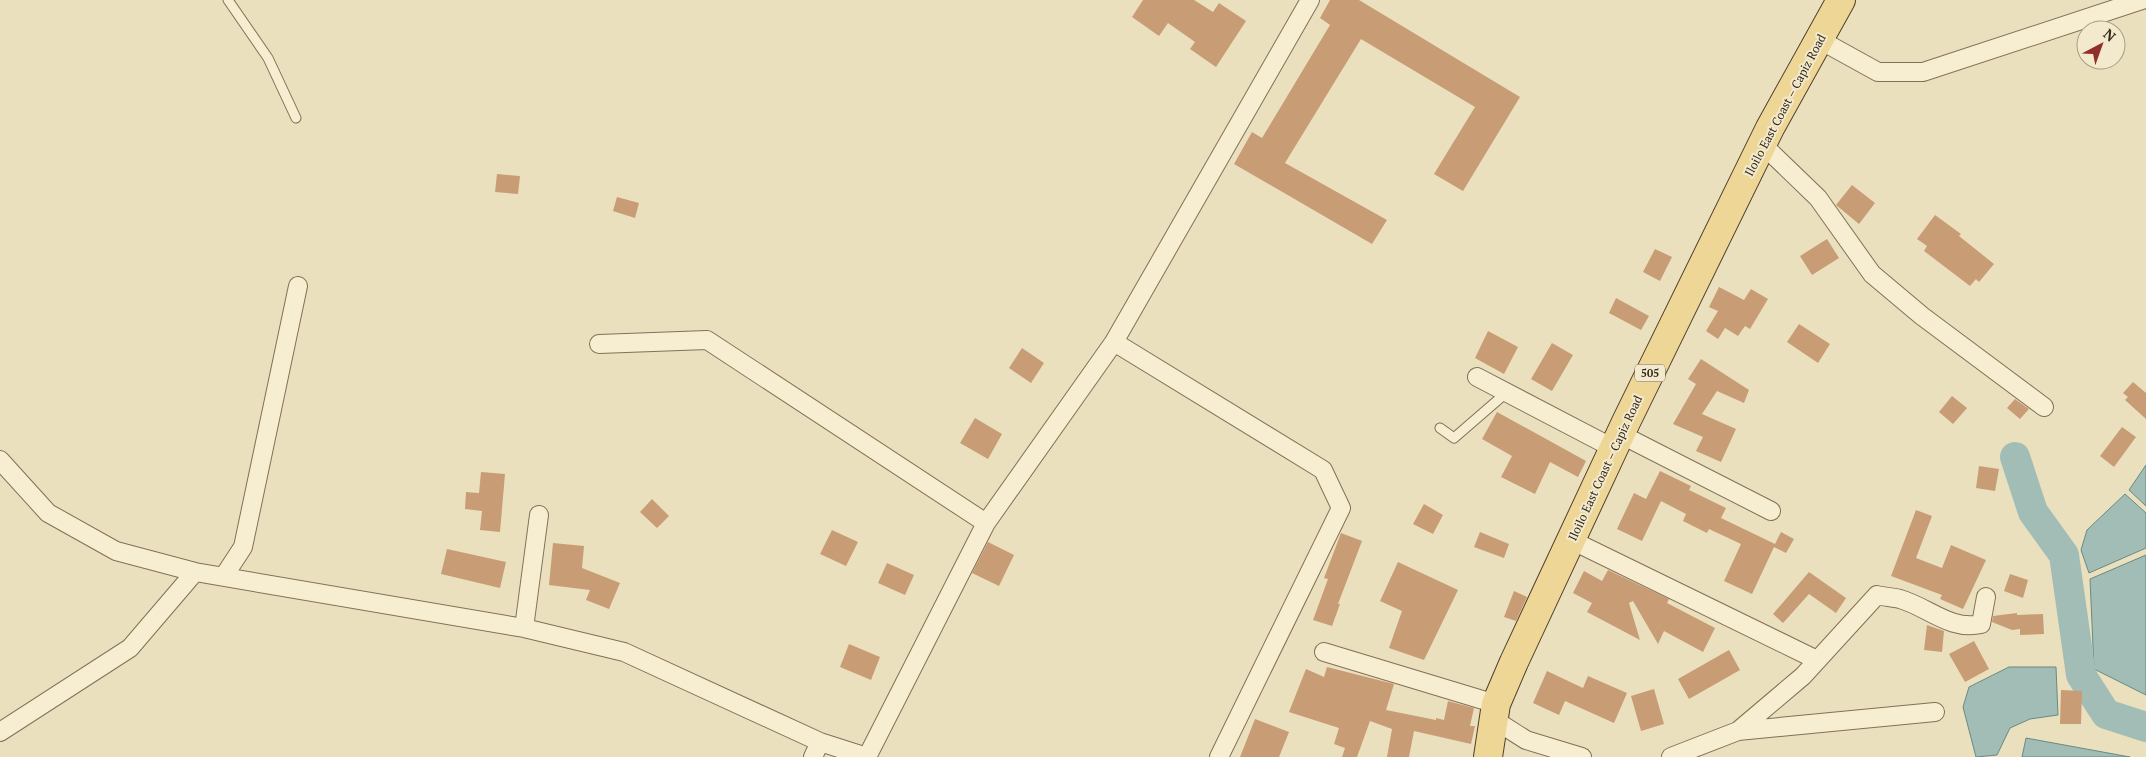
<svg xmlns="http://www.w3.org/2000/svg" width="2146" height="757" viewBox="0 0 2146 757" font-family="'PT Serif',serif">
  <style>
    .water { fill: #a1bdb6; stroke: #698a83 }
    .lines { fill: none; stroke-linecap: round; stroke-linejoin: round }
    .river { stroke: #a1bdb6; stroke-width: 30 }
    .building { fill: #c89c75 }
    .lane-casing { stroke: #827058; stroke-width: 11 }
    .street-casing { stroke: #827058; stroke-width: 20 }
    .primary-casing { stroke: #503f2c; stroke-width: 30 }
    .lane { stroke: #f7edd0; stroke-width: 9 }
    .street { stroke: #f7edd0; stroke-width: 18 }
    .primary { stroke: #eed796; stroke-width: 28 }
    .labels { text-anchor: middle; dominant-baseline: central; stroke-width: 4; stroke-linejoin: round; paint-order: stroke }
    .shield { fill: #f3eacd; stroke: #6c6251; stroke-width: 1 }
    .shield-label { font-size: 11px; font-weight: bold; fill: #32281c }
    .street-label { font-size: 12px; fill: #32281c; stroke: #f3eacd }
  </style>
  <rect width="100%" height="100%" fill="#ebe0be"/>
  <!-- water -->
  <path class="water" d="M2146,465V506L2129,490Z
    M2125,494L2146,513V548L2089,573L2081,550L2087,530Z
    M2146,555V695L2094,669L2090,579Z
    M2009,667H2056L2058,715L2030,719L2010,728L1997,755L1976,757L1963,707L1969,687Z
    M2026,738L2130,757H2022Z"/>
  <g class="lines">
    <!-- river -->
    <path class="river" d="M2015,457L2033,512L2064,555L2081,675L2106,714L2146,727"/>
  </g>
  <!-- building -->
  <path class="building" d="M1143,0H1194L1213,12L1219,3L1246,21L1216,67L1190,49L1195,42L1168,23L1159,36L1132,17Z
    M1330,0H1359L1520,97L1463,191L1434,174L1475,107L1361,39L1285,163L1387,220L1372,244L1234,164L1252,132L1262,138L1330,25L1320,18Z
    M497,174L520,176L518,194L495,192Z
    M1852,185L1875,203L1859,224L1836,205Z
    M617,197L639,203L635,218L613,211Z
    M1935,215L1961,234L1959,236L1994,264L1979,282L1976,279L1970,286L1924,251L1927,246L1917,239Z
    M1827,239L1839,258L1812,275L1800,256Z
    M1655,249L1672,257L1660,281L1643,272Z
    M1719,287L1744,300L1751,289L1768,299L1750,329L1745,326L1738,336L1725,328L1718,339L1706,331L1718,311L1709,307Z
    M1616,298L1649,316L1641,330L1609,313Z
    M1799,324L1830,344L1818,363L1787,342Z
    M1488,331L1518,347L1504,374L1475,358Z
    M1552,343L1573,355L1552,391L1531,379Z
    M1022,348L1044,363L1031,383L1009,368Z
    M1701,359L1749,390L1744,403L1717,391L1702,414L1736,429L1721,462L1696,451L1703,437L1673,424L1696,384L1688,379Z
    M2133,382L2146,393V419L2125,400L2128,397L2123,393Z
    M1952,396L1967,408L1953,424L1939,412Z
    M2015,399L2029,409L2020,419L2007,408Z
    M1497,412L1586,461L1578,477L1550,462L1535,494L1501,477L1512,456L1482,439Z
    M975,418L1002,434L988,459L960,443Z
    M2122,427L2136,437L2114,467L2100,456Z
    M1979,466L1999,469L1995,491L1976,488Z
    M1660,471L1691,486L1689,490L1726,508L1721,518L1775,544L1781,532L1794,539L1786,553L1774,547L1752,594L1724,581L1741,544L1709,529L1707,533L1683,521L1686,514L1661,501L1642,541L1617,529L1634,493L1646,499Z
    M481,472L505,474L500,532L480,530L482,511L465,509L466,492L479,493Z
    M652,499L669,516L657,528L640,512Z
    M1424,504L1443,515L1433,534L1413,524Z
    M1916,510L1932,516L1916,558L1942,568L1951,545L1986,560L1963,609L1940,599L1942,595L1891,576Z
    M832,530L858,542L846,566L820,554Z
    M1480,532L1509,544L1504,558L1474,547Z
    M1341,533L1362,541L1338,604H1340L1332,626L1313,620L1328,579L1324,578Z
    M988,542L1014,555L999,586L972,573Z
    M553,543L584,546L582,568L620,583L609,609L586,600L590,590L549,585Z
    M447,549L506,562L500,588L441,574Z
    M1398,562L1458,590L1424,660L1389,648L1402,611L1380,601Z
    M887,563L914,575L905,595L878,583Z
    M1608,570L1669,599L1667,603L1715,628L1703,652L1664,631L1658,644L1633,601L1629,603L1640,640L1587,612L1592,603L1573,593L1584,571L1602,581Z
    M1809,572L1846,598L1836,613L1809,594L1783,623L1773,614Z
    M2010,574L2028,580L2023,598L2004,591Z
    M1514,591L1527,597L1516,621L1504,617Z
    M2017,613V615L2043,614L2044,634L2020,635V629L2012,630L1992,622L1993,616Z
    M1927,625L1944,631L1942,652L1924,650Z
    M1974,641L1989,669L1965,682L1949,654Z
    M849,644L880,657L871,680L840,667Z
    M1729,650L1740,670L1689,699L1678,679Z
    M1327,667L1394,684L1386,710L1436,720V718L1444,720L1448,701L1474,708L1470,726H1475L1471,744L1414,731L1409,757H1387L1392,729L1370,721L1357,757H1342L1345,748L1334,744L1339,728L1289,712L1306,669L1324,677Z
    M1547,671L1583,688L1588,676L1627,693L1614,723L1565,701L1559,715L1533,703Z
    M1654,689L1664,724L1641,731L1631,696Z
    M2061,690L2082,691L2081,724H2060Z
    M1255,719L1289,732L1279,757H1240Z"/>
  <g class="lines">
    <!-- lane casing -->
    <g class="lane-casing">
      <path id="lane" d="M228,0L268,58L296,118
        M1440,428L1454,438L1506,393"/>
    </g>
    <!-- street casing -->
    <g class="street-casing">
      <path id="street" d="M1820,40L1878,72H1923L2142,0
        M1762,144L1818,198L1872,274L1922,316L2044,407
        M1114,342L1323,470L1341,508L1219,757
        M599,344L707,340L986,523
        M1477,377L1613,448
        M1620,434L1771,511
        M0,460L48,513L116,551L195,572L524,628L624,652L820,742L867,757
        M1571,540L1817,660
        M224,576L243,547L298,286
        M524,628L539,515
        M1324,652L1496,704
        M1493,719L1526,740L1582,757
        M1738,731L1803,676L1877,595C1884,597 1892,597 1900,599C1928,607 1950,631 1981,624L1986,597
        M0,732L130,648L195,572
        M813,757L820,742
        M867,757L986,523L1114,342L1310,0
        M1671,757L1738,731L1935,712"/>
    </g>
    <!-- primary casing -->
    <g class="primary-casing">
      <path id="primary" d="M1488,757L1496,704L1514,662L1626,422L1770,128L1841,0"/>
    </g>
    <!-- lane -->
    <use href="#lane" class="lane"/>
    <!-- street -->
    <use href="#street" class="street"/>
    <!-- primary -->
    <use href="#primary" class="primary"/>
  </g>
  <g class="labels">
    <!-- shield labels -->
    <rect class="shield" x="1635" y="364.5" width="30" height="17" rx="4"/>
    <g class="shield-label">
      <text x="1650" y="373">505</text>
    </g>
    <!-- street labels -->
    <g class="street-label">
      <text transform="translate(1785 105) rotate(-62)">Iloilo East Coast – Capiz Road</text>
      <text transform="translate(1605 468) rotate(-65)">Iloilo East Coast – Capiz Road</text>
    </g>
  </g>
  <!-- north arrow -->
  <g transform="translate(2101 45) rotate(41)"><circle r="24" fill="#f3eacd" stroke="#a69c86"/>
  <path d="M0-4L9 19L0 12L-9 19Z" fill="#8f2f2a"/>
  <text y="-8" font-size="14" font-weight="bold" text-anchor="middle" fill="#32281c">N</text>
  </g>
</svg>
